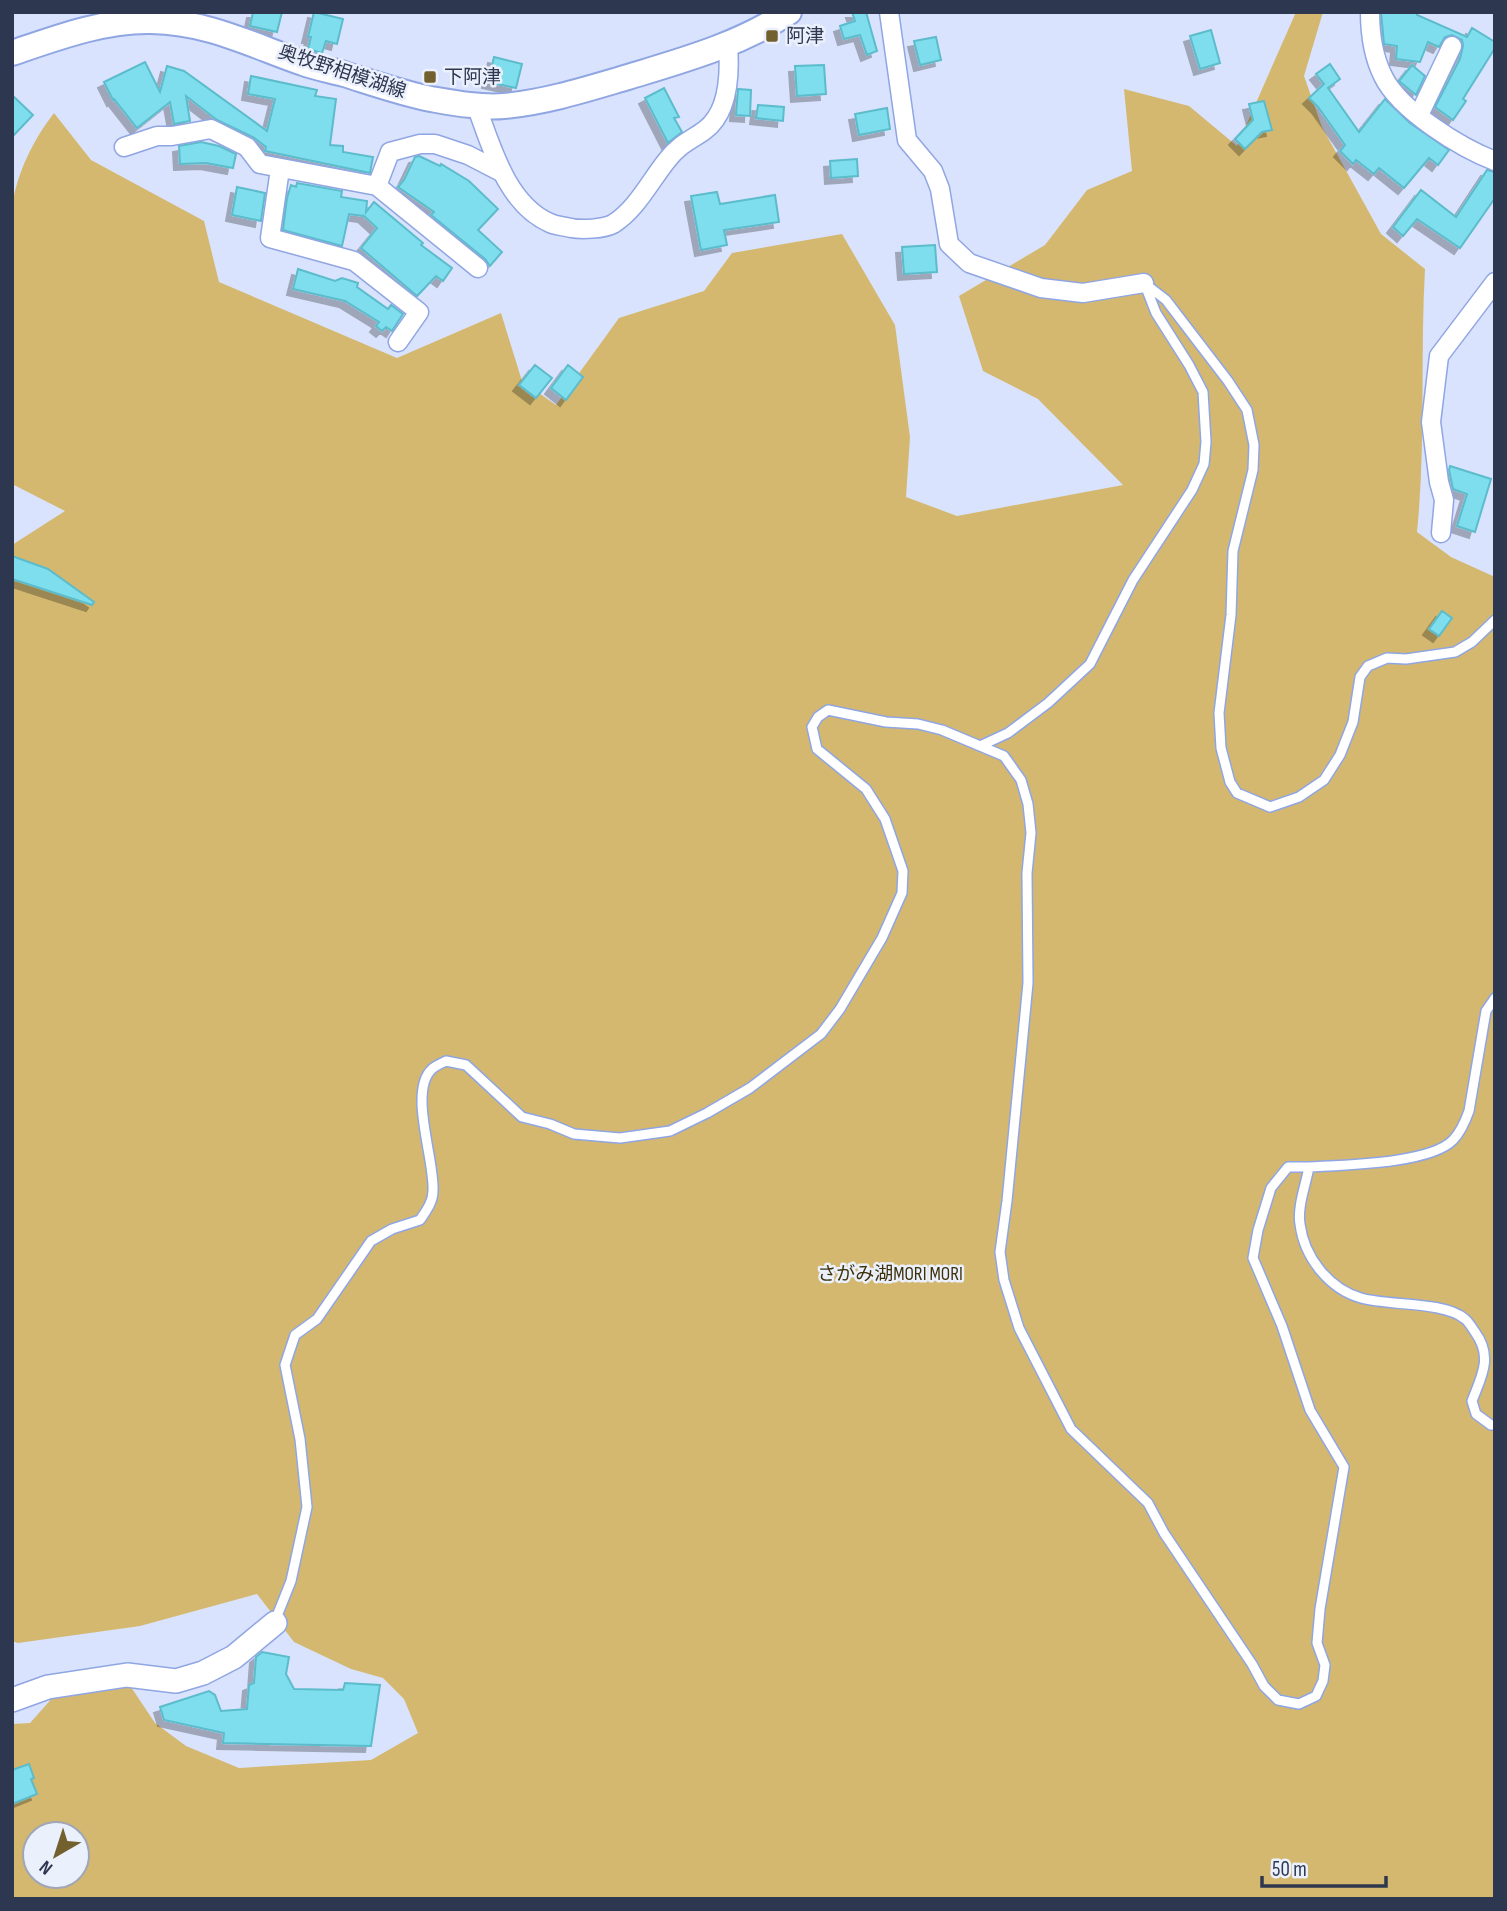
<svg xmlns="http://www.w3.org/2000/svg" width="1507" height="1911" viewBox="0 0 1507 1911" font-family="'Sofia Sans Condensed','Noto Sans JP',sans-serif">
  <style>
    .green { fill: #d4b870; fill-rule: evenodd }
    .building { fill: #7edeed; stroke: #5bbccb; stroke-width: 2; filter: url(#shadow) }
    .lines { fill: none; stroke-linecap: round; stroke-linejoin: round }
    .service-casing { stroke: #90a6e3; stroke-width: 12 }
    .minor-casing { stroke: #90a6e3; stroke-width: 21 }
    .tertiary-casing { stroke: #90a6e3; stroke-width: 26 }
    .secondary-casing { stroke: #90a6e3; stroke-width: 28 }
    .service { stroke: #fff; stroke-width: 9 }
    .minor { stroke: #fff; stroke-width: 18 }
    .tertiary { stroke: #fff; stroke-width: 23 }
    .secondary { stroke: #fff; stroke-width: 24 }
    .poi-dot { fill: #73602f; stroke: #ebf0fd; stroke-width: 2.5 }
    .labels { text-anchor: middle; dominant-baseline: central; stroke-width: 5; stroke-linejoin: round; paint-order: stroke }
    .poi-label { font-size: 19px; fill: #2e3750; stroke: #ebf0fd; text-anchor: start }
    .street-label { font-size: 19px; fill: #2e3750; stroke: #ebf0fd }
    .park-label { font-size: 19px; fill: #3d2f06; stroke: #ebf0fd }
  </style>
  <defs>
    <filter id="shadow"><feDropShadow dx="-6" dy="6" stdDeviation="0" flood-color="#0004"/></filter>
  </defs>
  <rect width="100%" height="100%" fill="#d9e3fd"/>
  <!-- green -->
  <path class="green" d="M1296,12H1323L1304,76L1322,127L1381,234L1425,269C1420,357 1426,445 1417,532L1451,557L1495,577V1899H12V1724L30,1723L55,1695L129,1684L155,1723L186,1746L239,1768L371,1760L418,1733L404,1699L383,1678L351,1669L294,1642L257,1594L140,1626L18,1643L12,1641V545L65,511L12,484V207C17,173 33,140 54,113L91,160L204,221L219,282L397,358L501,313L522,381L556,405L619,318L704,291L732,253L842,234L895,325L910,437L906,497L957,516L1123,485L1038,399L983,371L959,296L1045,245L1087,190L1132,171L1124,89L1189,106L1237,146ZM35,1834H77V1876H35Z"/>
  <!-- building -->
  <path class="building" d="M253,12H282L277,32L250,26Z
    M314,12L343,19L337,44L326,41L322,53L308,49L311,37H308Z
    M852,12H866L877,51L867,55L860,35L844,39L840,26L855,21Z
    M1381,12H1418L1417,15L1467,37L1472,28L1495,42V48L1463,99L1466,101L1453,120L1435,107L1460,59L1463,46L1462,40L1452,35L1445,37L1439,47L1428,42L1420,62L1396,59L1397,46L1384,44Z
    M1211,30L1220,63L1200,69L1190,36Z
    M936,37L941,60L920,65L914,41Z
    M494,57L522,64L516,88L488,82Z
    M145,62L160,92L167,66L184,71L267,131L275,99L248,94L251,76L317,90L315,96L336,99L330,145L343,146V152L373,157L370,173L265,151L266,147L253,137L217,120L186,96L190,121L174,124L170,102L137,128L114,99L113,100L104,82Z
    M1330,64L1340,79L1328,88L1359,132L1385,99L1410,123L1449,150L1438,165L1429,158L1404,188L1379,168L1374,174L1356,160L1353,164L1340,151L1345,145L1318,107L1309,98L1324,84L1316,74Z
    M824,65L826,94L797,96L795,66Z
    M1412,65L1425,76L1416,95L1399,81Z
    M664,88L679,117L674,118L682,132L668,143L645,98Z
    M738,89L751,90L750,116L736,115Z
    M12,95L33,115L12,137Z
    M1264,101L1272,130L1262,132L1245,149L1235,139L1253,120L1249,104Z
    M758,105L784,107L783,121L756,118Z
    M887,108L890,129L859,135L855,114Z
    M201,142L219,146L236,154L233,168L206,163L180,164L179,146Z
    M419,156L440,166L441,164L469,181L498,209L478,230L502,252L490,266L485,259L431,215L434,212L398,187L404,180L415,157Z
    M857,159L858,176L831,178L830,161Z
    M1487,170L1495,172V198L1460,248L1417,219L1403,236L1393,227L1421,190L1456,217Z
    M297,183L342,191L341,197L367,201L366,212L374,202L423,243L421,245L452,268L443,281L436,276L417,296L361,248L377,228L364,216L349,214L342,246L283,230L287,198L291,185L296,187Z
    M237,187L265,193L261,221L232,215Z
    M717,192L720,204L775,195L779,222L724,230L727,245L701,250L691,196Z
    M935,245L937,272L904,274L902,247Z
    M298,269L335,281L342,278L358,283L357,287L388,309L391,305L403,314L392,331L386,327L382,331L376,326L379,322L345,301L293,289Z
    M535,365L552,378L536,398L519,385Z
    M568,365L583,377L566,400L551,388Z
    M1450,466L1491,479L1475,532L1457,526L1467,494L1453,489L1449,470Z
    M12,556L48,569L94,602L92,605L12,579Z
    M1442,611L1452,618L1439,636L1429,629Z
    M262,1652L289,1657L286,1674L294,1689L343,1690L345,1683L380,1685L371,1746L223,1743L224,1733L164,1720L160,1707L209,1691L215,1695L221,1711L247,1709L249,1685L254,1683L256,1657Z
    M29,1764L34,1778L31,1779L37,1794L12,1804V1770Z"/>
  <g class="lines">
    <!-- service casing -->
    <g class="service-casing">
      <path id="service" d="M1144,283L1166,300L1228,381L1247,410L1254,445L1253,470L1233,551L1231,615L1219,713L1221,748L1230,782L1237,793L1270,807L1299,797L1324,780L1340,755L1353,722L1360,677L1368,666L1387,658L1406,659L1455,652L1472,642L1495,620
        M980,746L1008,733L1048,703L1090,664L1133,580L1192,490L1204,464L1206,442L1203,392L1189,365L1156,313L1145,285
        M1309,1167C1342,1165 1430,1164 1453,1140C1461,1132 1465,1122 1469,1111L1486,1011L1495,998
        M275,1621L291,1581L307,1507L300,1439L285,1365L295,1335L317,1319L371,1241L392,1229L420,1220C426,1211 433,1202 433,1191C435,1160 408,1091 432,1069C435,1066 442,1063 446,1061L466,1065L522,1117L550,1124L574,1134L620,1138L670,1131L707,1113L750,1088L821,1034L840,1009L882,938L902,893L903,871L885,819L866,789L817,749L812,727L818,717L828,710L886,722L918,724L942,730L1004,756L1021,780L1028,804L1031,833L1027,873L1028,983L1007,1201L1000,1252L1004,1280L1019,1328L1071,1429L1148,1503L1164,1533L1252,1664L1264,1686L1278,1700L1299,1704L1316,1696L1323,1681L1325,1665L1317,1643L1320,1609L1344,1467L1310,1410L1282,1326L1253,1258L1258,1230L1271,1188L1288,1167H1309C1306,1184 1297,1207 1300,1224C1304,1257 1329,1289 1361,1298C1388,1306 1444,1301 1465,1319C1469,1322 1472,1328 1475,1332C1493,1357 1482,1375 1472,1401L1476,1414L1491,1425H1495"/>
    </g>
    <!-- minor casing -->
    <g class="minor-casing">
      <path id="minor" d="M889,12L907,140L933,171L940,189L949,244L969,263L1041,288L1083,293L1144,283
        M1370,12C1370,34 1373,56 1383,76C1399,110 1461,148 1495,161
        M476,105C491,145 506,204 550,223C556,226 564,226 571,228C582,230 603,229 613,224C637,209 650,181 668,159C681,143 690,141 705,130C729,112 730,73 728,46
        M1419,115L1452,46
        M124,147L157,136H172L211,129L247,147L260,164L377,186L478,268
        M280,169L270,238L354,261L419,312L398,342
        M377,186L390,152L420,144H435L468,155L501,172
        M1441,533L1444,500L1439,482L1431,422L1439,356L1495,282"/>
    </g>
    <!-- tertiary casing -->
    <g class="tertiary-casing">
      <path id="tertiary" d="M12,1700L48,1687L127,1675L176,1681L203,1673L234,1657L275,1623"/>
    </g>
    <!-- secondary casing -->
    <g class="secondary-casing">
      <path id="secondary" d="M12,53C56,38 104,20 151,21C209,22 251,45 303,63C316,68 330,70 344,74C373,83 401,93 431,99C454,103 481,108 504,106C547,102 587,89 628,77C684,60 739,45 789,12"/>
    </g>
    <!-- service -->
    <use href="#service" class="service"/>
    <!-- minor -->
    <use href="#minor" class="minor"/>
    <!-- tertiary -->
    <use href="#tertiary" class="tertiary"/>
    <!-- secondary -->
    <use href="#secondary" class="secondary"/>
  </g>
  <!-- markers -->
  <g class="poi-dot">
    <rect x="765" y="29" width="14" height="14" rx="3.5"/>
    <rect x="423" y="70" width="14" height="14" rx="3.5"/>
  </g>
  <g class="labels">
    <!-- poi labels -->
    <g class="poi-label">
      <text x="786" y="36">阿津</text>
      <text x="444" y="77">下阿津</text>
    </g>
    <!-- street labels -->
    <g class="street-label">
      <text transform="translate(342 72) rotate(18)">奥牧野相模湖線</text>
    </g>
    <!-- park labels -->
    <g class="park-label">
      <text x="890" y="1274">さがみ湖MORI MORI</text>
    </g>
  </g>
  <!-- border -->
  <rect width="1507" height="1911" fill="none" stroke="#2e3750" stroke-width="28"/>
  <!-- north arrow -->
  <g transform="translate(56 1855) rotate(219)"><circle r="33" fill="#ebf0fd" stroke="#9fa6b8" stroke-width="2"/>
  <path d="M0-5L12 26L0 18L-12 26Z" fill="#73602f"/>
  <text y="-10" font-size="19" font-weight="bold" text-anchor="middle" fill="#2e3750">N</text>
  </g>
  <!-- scale -->
  <path d="M1262 1876v10h124v-10" fill="none" stroke="#2e3750" stroke-width="3.5"/>
  <text x="1272" y="1876" font-size="21" fill="#2e3750" stroke="#ebf0fd" stroke-width="5" paint-order="stroke">50 m</text>
</svg>
